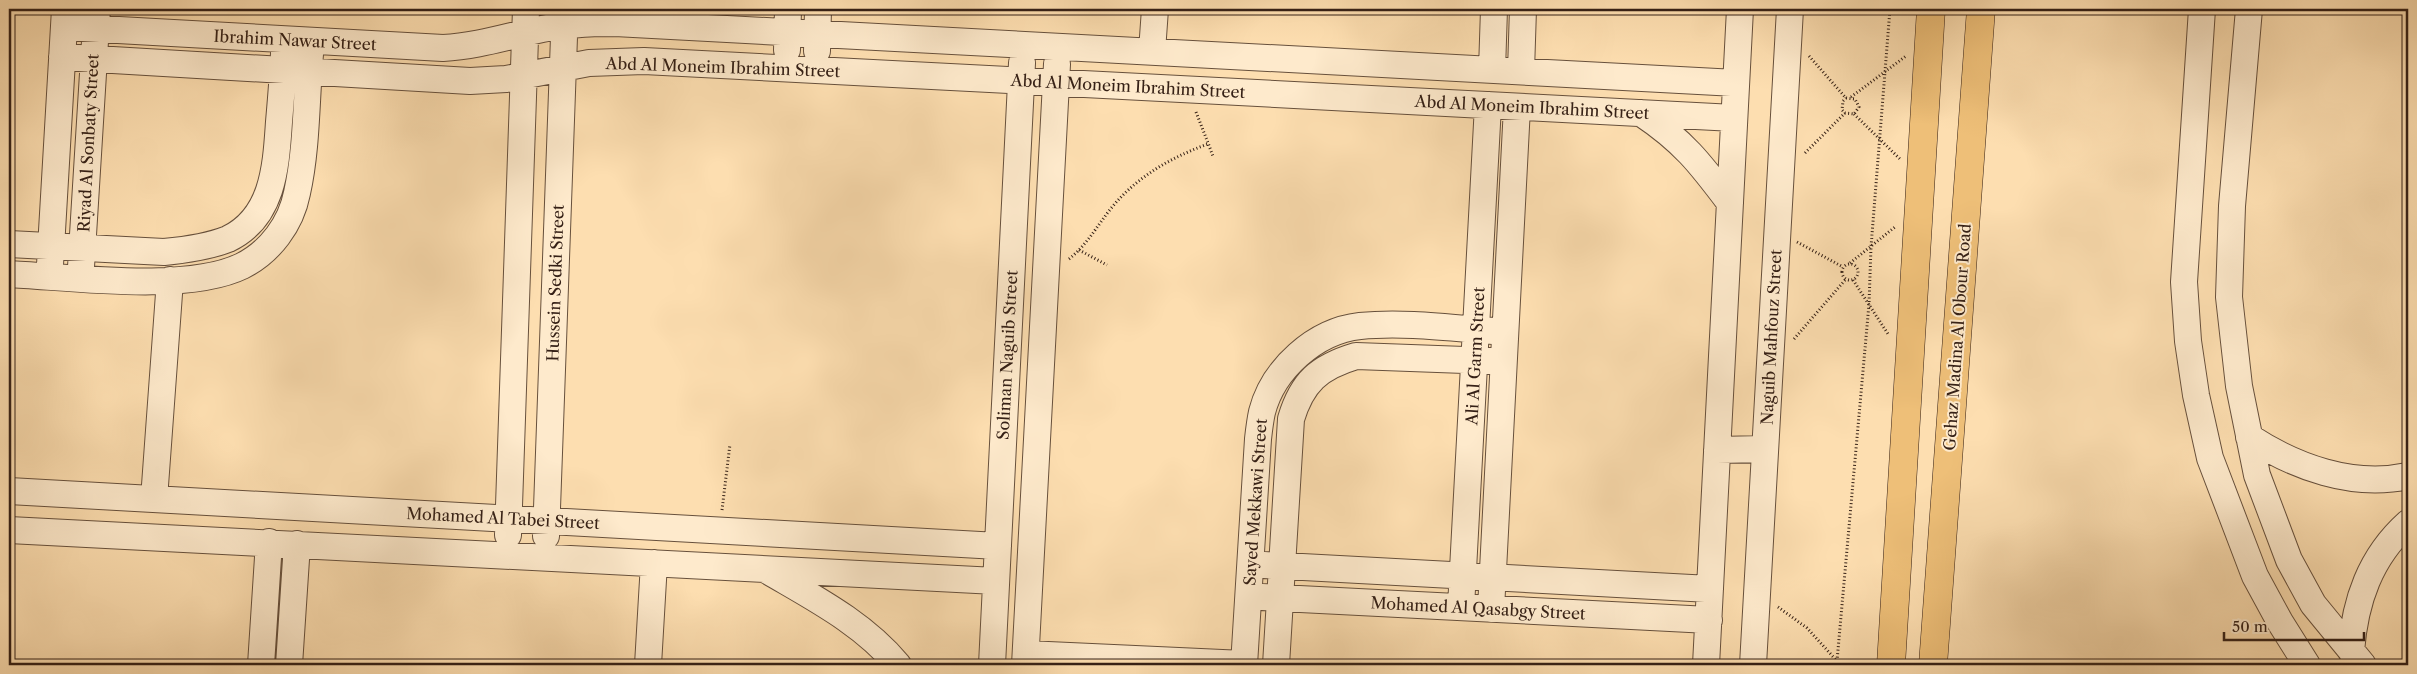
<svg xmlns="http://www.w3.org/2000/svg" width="2417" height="674" viewBox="0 0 2417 674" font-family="'Libre Caslon Text',serif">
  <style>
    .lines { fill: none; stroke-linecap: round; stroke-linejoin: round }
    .minor-casing { stroke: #67503c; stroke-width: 28 }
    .major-casing { stroke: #352016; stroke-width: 29 }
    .path { stroke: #352016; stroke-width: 3; stroke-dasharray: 1 2.5; stroke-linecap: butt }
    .minor { stroke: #feeacc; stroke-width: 26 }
    .major { stroke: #eebf78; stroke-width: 28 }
    .labels { text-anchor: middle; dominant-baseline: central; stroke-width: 4; stroke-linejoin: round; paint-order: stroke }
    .street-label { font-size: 16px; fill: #352016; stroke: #feeacc }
  </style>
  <rect width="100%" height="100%" fill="#fddeb0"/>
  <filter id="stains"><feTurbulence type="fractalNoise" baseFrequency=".004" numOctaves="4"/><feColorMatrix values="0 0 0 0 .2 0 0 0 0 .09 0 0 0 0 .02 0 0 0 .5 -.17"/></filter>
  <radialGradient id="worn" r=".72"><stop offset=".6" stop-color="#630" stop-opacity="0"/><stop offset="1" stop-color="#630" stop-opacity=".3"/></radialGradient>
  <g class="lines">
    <!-- minor casing -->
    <g class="minor-casing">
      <path id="minor" d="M2202,9L2184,282L2188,341L2196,395L2210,458L2255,576L2280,622L2307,665
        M2249,9L2232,206L2229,297L2239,386L2257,475L2289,560L2313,604L2363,665
        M64,27L443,48C478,46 508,36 542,29C566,24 591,23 615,23L1736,83
        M787,50L788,9
        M817,51L818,9
        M1152,51L1155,9
        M62,57L470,81L506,79L589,63L644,61L1734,118
        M1492,70L1494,9
        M1521,71L1523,9
        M1641,113C1683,141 1700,163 1730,203
        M9,244L164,252C185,250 208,247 228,239C274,217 276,165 279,122C281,99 283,76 284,53
        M50,265L65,9
        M81,267L97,9
        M9,274C70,277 187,293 242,266C270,252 291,224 297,193C307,148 306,100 310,54
        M2249,437C2295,467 2352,488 2408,476
        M1717,450L1765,449
        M9,491L998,546
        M154,499L170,280
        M9,530L996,581
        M508,535L526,9
        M546,536L565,9
        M1264,565L1710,589
        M768,571C814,598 863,623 898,665
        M1262,597L1709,620
        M1461,607L1488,105
        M1491,609L1517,107
        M2351,651C2355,601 2370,557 2408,523
        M1026,654L1244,664
        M261,665L269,542
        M289,665L297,544
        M648,665L654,563
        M992,665L1022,63
        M1025,665L1057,64
        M1244,665L1258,439C1259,430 1260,421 1262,412C1273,369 1315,331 1360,326C1405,321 1460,329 1505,332
        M1276,665L1291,419C1302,382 1319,367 1356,356L1492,361
        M1706,665L1740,9
        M1753,665L1790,9"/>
    </g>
    <!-- major casing -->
    <g class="major-casing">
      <path id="major" d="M1891,665L1931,9
        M1933,665L1981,9"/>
    </g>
    <!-- path -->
    <path class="path" d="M1809,56L1846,98L1855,99L1859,107L1854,114L1845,113L1842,110L1843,101L1846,98
      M1851,97L1906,56
      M1196,112L1213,156
      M1854,114L1900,159
      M1805,153L1845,113
      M1797,242L1843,267
      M1079,250L1107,265
      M1069,259C1088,244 1098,224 1113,206C1138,176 1172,157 1208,144
      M1850,263L1895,227
      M1842 272a8 8 0 1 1 16 0a8 8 0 1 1-16 0Z
      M1853,280L1888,334
      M1794,339L1846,279
      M722,510L730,444
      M1778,607L1807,628L1837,661V665
      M1837,661L1869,304L1871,247L1890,9"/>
    <!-- minor -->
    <use href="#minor" class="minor"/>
    <!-- major -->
    <use href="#major" class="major"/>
  </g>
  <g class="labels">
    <!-- street labels -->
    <g class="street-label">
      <text transform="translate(295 40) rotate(3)">Ibrahim Nawar Street</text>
      <text transform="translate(723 67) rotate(2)">Abd Al Moneim Ibrahim Street</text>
      <text transform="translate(1128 86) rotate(3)">Abd Al Moneim Ibrahim Street</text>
      <text transform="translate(1532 107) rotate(3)">Abd Al Moneim Ibrahim Street</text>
      <text transform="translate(88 143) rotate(-87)">Riyad Al Sonbaty Street</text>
      <text transform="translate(555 283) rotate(-88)">Hussein Sedki Street</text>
      <text transform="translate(1771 337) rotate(-87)">Naguib Mahfouz Street</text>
      <text transform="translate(1957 337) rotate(-86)">Gehaz Madina Al Obour Road</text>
      <text transform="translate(1007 355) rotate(-87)">Soliman Naguib Street</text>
      <text transform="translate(1475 356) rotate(-87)">Ali Al Garm Street</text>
      <text transform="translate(1255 502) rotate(-86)">Sayed Mekkawi Street</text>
      <text transform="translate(503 518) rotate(3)">Mohamed Al Tabei Street</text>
      <text transform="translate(1478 608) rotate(3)">Mohamed Al Qasabgy Street</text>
    </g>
  </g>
  <!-- margin -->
  <rect width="2417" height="674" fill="none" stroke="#fddeb0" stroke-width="30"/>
  <rect x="10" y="10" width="2397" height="654" fill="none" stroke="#352016" stroke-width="2.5"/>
  <rect x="15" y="15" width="2387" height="644" fill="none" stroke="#352016"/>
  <!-- scale -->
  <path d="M2224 632v8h140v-8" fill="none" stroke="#352016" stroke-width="2.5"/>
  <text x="2232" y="632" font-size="15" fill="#352016" stroke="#feeacc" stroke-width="4" paint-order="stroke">50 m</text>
  <rect width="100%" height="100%" filter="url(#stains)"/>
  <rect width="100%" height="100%" fill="url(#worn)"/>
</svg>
